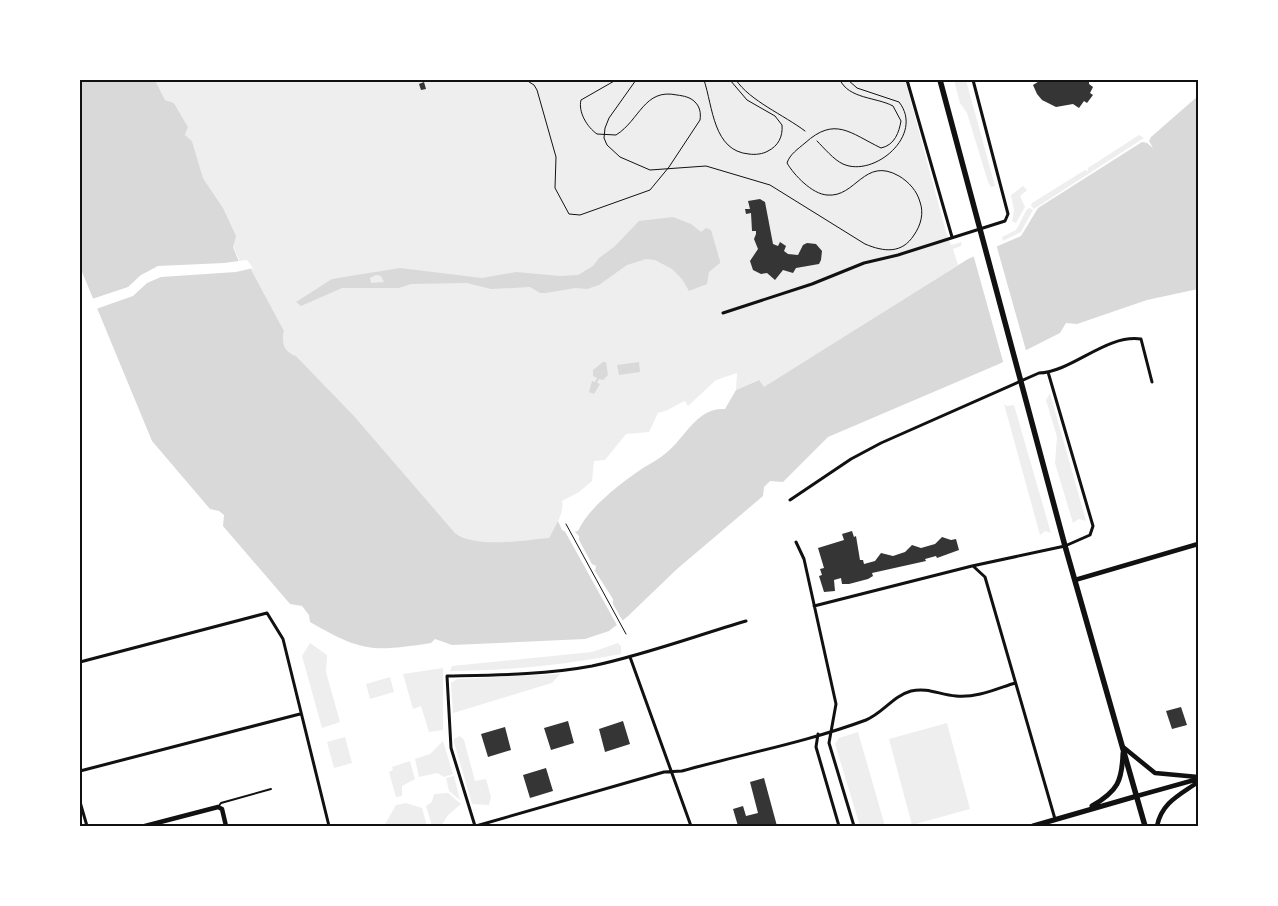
<svg xmlns="http://www.w3.org/2000/svg" width="1278" height="906" viewBox="0 0 1278 906" font-family="'Exo 2',sans-serif">
  <style>
    .green { fill: #eee }
    .water { fill: #d9d9d9; fill-rule: evenodd }
    .pier { fill: #fff }
    .building { fill: #353535 }
    .lines { fill: none; stroke-linecap: round; stroke-linejoin: round }
    .path { stroke: #111; stroke-width: 1 }
    .service { stroke: #111; stroke-width: 2 }
    .minor { stroke: #111; stroke-width: 3 }
    .tertiary { stroke: #111; stroke-width: 4.5 }
    .secondary { stroke: #111; stroke-width: 5 }
    .primary { stroke: #111; stroke-width: 5.5 }
    .neatline { fill: none; stroke: #111; stroke-width: 2 }
  </style>
  <rect width="100%" height="100%" fill="#fff"/>
  <!-- green -->
  <path class="green" d="M159,80H905L946,232L951,245L962,242L961,246L953,249L958,265L764,388L758,380L736,390L737,373L716,380L688,406L685,401C675,405 669,411 658,413L649,432L626,434L605,460L594,461L592,481L579,492L562,501C565,513 554,528 549,538L487,544C478,542 463,538 455,533L353,415L296,356C284,352 281,343 284,331L247,262L241,264L233,246L223,208L203,178L192,141L185,135L188,127L174,103L165,100L156,82Z
    M954,80H966L995,186L991,187L988,182L967,113L960,103Z
    M1139,135L1144,138L1034,209L1031,206L1032,203L1085,170L1088,171V168Z
    M1023,186L1027,190L1020,196L1025,207L1016,223L1012,221L1014,210L1011,195Z
    M1030,208L1033,210L1021,232L1003,241L1002,237L1016,230L1027,209Z
    M1050,393L1086,521L1079,519L1073,523L1055,463L1057,437L1046,400Z
    M1004,404L1007,406L1014,405L1051,533L1045,531L1040,535Z
    M310,643L327,655L326,672L340,722L322,728L302,656Z
    M618,643L621,646V654C564,665 508,671 450,671L452,666L592,652Z
    M443,668V730L429,732L421,706L413,709L403,674Z
    M560,674L552,683L453,713L451,683L457,679Z
    M390,677L394,692L370,699L366,684Z
    M947,723L970,809L912,825L889,739Z
    M858,732L885,826H860L835,744L839,738Z
    M460,736L464,740L475,781L486,779L491,797L489,805L472,804L454,742V739Z
    M345,737L352,763L334,768L327,742Z
    M443,741L453,774L444,777L437,773L419,777L415,759L430,754Z
    M410,761L415,779L402,786V796L396,797L389,772L393,770L392,767Z
    M454,776L460,800L449,791L446,778Z
    M448,793L461,804L448,815L441,826H432L426,806L432,802L434,794Z
    M406,803L422,808L427,826H384L396,805Z"/>
  <!-- water -->
  <path class="water" d="M80,80H159L156,82L165,100L174,103L188,127L185,135L192,141L203,178L223,208L236,236L233,247L240,264L247,262L284,331C281,342 284,352 296,356L354,416L455,533C477,549 522,540 549,538L558,521L562,530L569,533L578,531C588,508 622,482 643,468C651,463 659,459 666,453C685,438 697,407 725,409L736,390L759,380L764,387L968,259L1021,236L1038,208L1142,142L1147,143L1153,148L1149,141L1151,137L1198,96V289L1147,300L1077,324L1066,323L1060,333L999,364L828,437L783,482L770,481L764,487L763,496L677,569L627,617L609,631L585,639L452,645L435,639L431,643C372,652 362,652 310,622L309,615L302,606L290,604L223,526L224,515L219,511L210,509L152,441L80,267Z
    M673,217L691,224L701,232L706,228L711,230L720,261V263L709,272L707,284L689,291L682,279L672,269L655,260L646,259L627,265L599,285L587,289L575,288L546,293H540L530,287L491,289L467,283L411,284L399,288H342L301,306L296,302L332,279L400,268L482,278L516,272L560,276L578,275L593,266L599,258L614,247L639,221ZM376,275L381,276L384,282L371,283L370,278Z
    M603,362H606L608,375L603,380L599,379L597,383L600,384L594,394L589,392L592,381L595,382L597,378L593,376V370Z
    M639,362L640,372L619,375L617,365Z"/>
  <!-- pier -->
  <path class="pier" d="M996,244L1027,354L1004,365L973,254Z
    M247,260L253,268L236,272L161,277L147,283L133,296L96,309L92,299L128,287L141,275L158,266L224,263Z
    M562,526L570,530H573L579,536V540L592,564L596,566L595,571L613,599V604L624,623L618,627Z"/>
  <!-- building -->
  <path class="building" d="M1041,80H1089V84L1093,87L1090,93L1093,95L1087,103L1084,101L1079,108L1073,104L1056,107L1042,100L1037,94L1033,85Z
    M424,82L426,89L421,90L419,84Z
    M760,199L765,202L773,244L778,246L780,242L786,246L784,251L788,254L798,255L803,245L807,243L816,244L822,251L821,260L819,264L796,268L793,273L783,270L775,280L767,273L761,274L753,270L750,261L758,249L754,239L756,234V231H752L751,213L746,214L745,209H750L748,201Z
    M852,531L854,537L856,536L860,560H863L864,564L875,561L881,553L893,556L905,552L912,545L921,548L935,544L942,537L951,540L956,539L959,550L937,558L936,556L925,559L926,561L872,573L873,576L868,579L849,584H842L841,578L834,580L835,591L824,592L819,576L822,575L820,569L824,568L818,548L844,540L842,534Z
    M1181,707L1187,725L1172,729L1166,711Z
    M568,721L574,743L551,750L544,728Z
    M623,721L630,744L605,752L599,729Z
    M505,727L511,750L488,757L481,734Z
    M546,768L553,791L530,798L523,775Z
    M764,778L777,826H738L733,809L743,806L746,816L758,813L750,782Z"/>
  <g class="lines">
    <!-- path -->
    <path class="path" d="M526,80L534,85L537,90L556,157L555,188L569,214L580,215L650,190L669,167L700,120C701,113 700,107 695,102C690,97 684,96 677,95C644,88 640,120 616,135L597,134C587,127 578,112 581,100L616,80
      M636,80L609,118L605,128L604,138L607,145L620,157L650,170L706,166L770,185L865,244C884,252 902,254 914,235C921,225 924,213 920,202C917,191 909,182 899,176C864,156 856,198 827,195C812,194 794,175 787,163C790,154 798,149 805,143C835,116 850,133 881,148C895,145 899,132 901,121L893,106C876,97 849,99 840,80
      M704,80C713,107 713,151 749,154C755,155 763,154 768,151C778,146 783,137 782,125L775,116L747,100L730,80
      M736,80C750,101 784,115 805,131
      M817,141C824,148 834,160 843,164C874,178 925,135 899,102L857,88L848,80
      M566,524L626,634"/>
    <!-- service -->
    <path class="service" d="M218,807L221,803L271,789"/>
    <!-- minor -->
    <path class="minor" d="M907,80L952,237
      M723,313L812,284L864,263L898,255L1005,221L1008,214L973,80
      M790,500L851,459L881,443L1039,373C1072,372 1106,334 1141,339L1152,382
      M796,542L804,559L836,704L829,743L854,826
      M973,566L985,577L1055,819
      M814,606L972,566L1065,546L1090,535L1093,526L1048,372
      M630,657L691,826
      M80,662L267,613L283,639L329,826
      M818,734L816,747L839,826
      M80,771L300,714
      M80,802L87,826
      M475,826L451,748L447,676C495,675 544,675 592,666C644,655 695,636 746,621
      M476,826L664,772L682,771C743,754 807,742 866,720C883,713 893,696 911,691C928,687 940,695 956,696C977,698 996,689 1015,683"/>
    <!-- tertiary -->
    <path class="tertiary" d="M1075,580L1198,544
      M1123,747L1155,773L1198,777
      M1137,796L1198,779
      M145,826L218,807L222,809L226,826
      M1157,826C1162,802 1180,795 1198,782"/>
    <!-- secondary -->
    <path class="secondary" d="M1092,806C1118,791 1122,781 1123,753
      M1033,826L1137,796"/>
    <!-- primary -->
    <path class="primary" d="M940,80L1065,546L1145,826"/>
  </g>
  <!-- border -->
  <rect width="1278" height="906" fill="none" stroke="#ffffff" stroke-width="162"/>
  <rect x="81" y="81" width="1116" height="744" class="neatline"/>
</svg>
